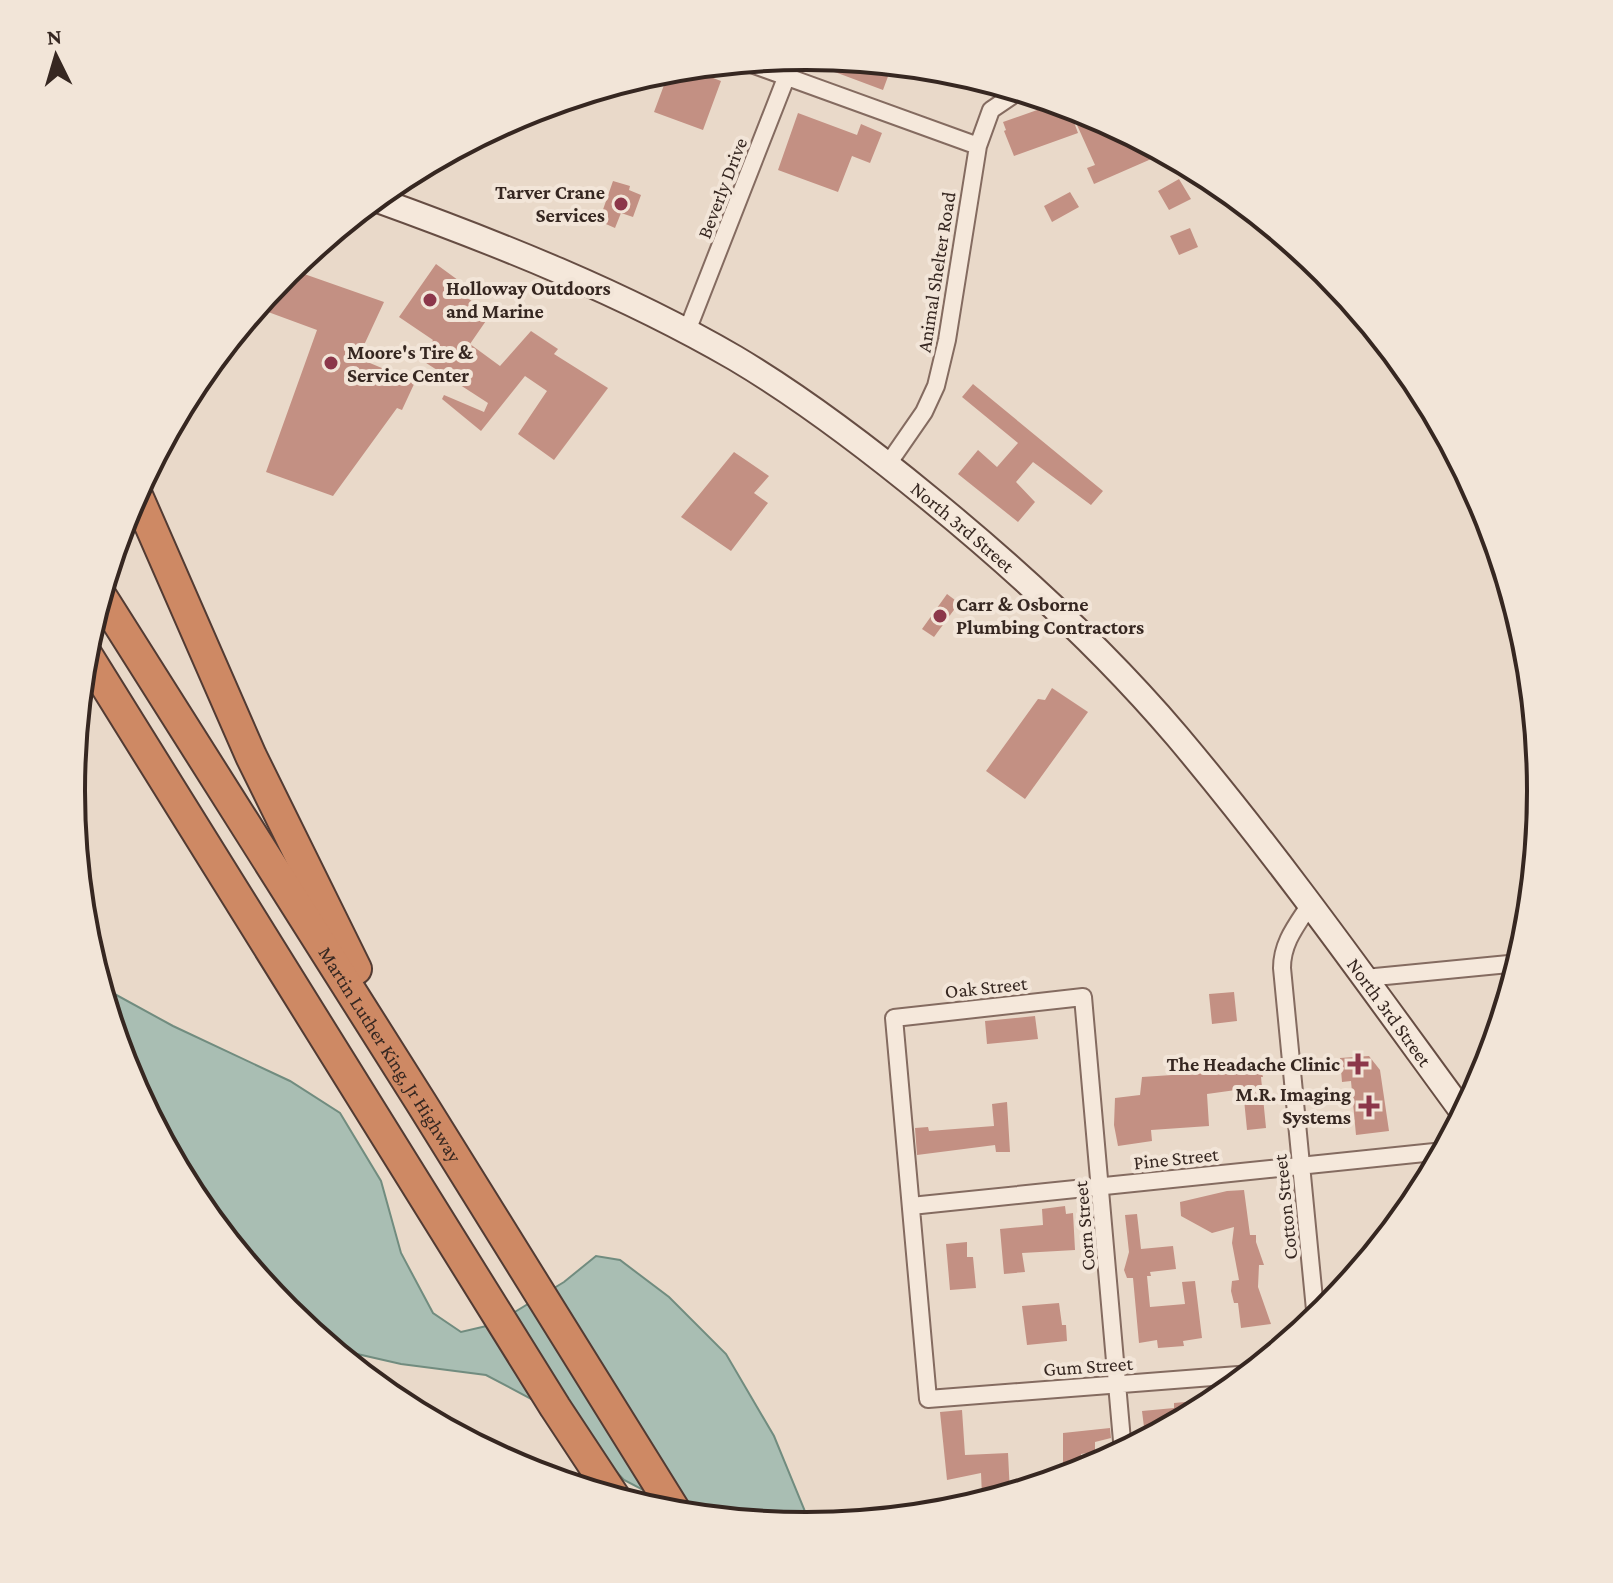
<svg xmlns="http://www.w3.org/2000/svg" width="1613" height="1583" viewBox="0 0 1613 1583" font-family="'Crimson Pro',serif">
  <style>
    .water { fill: #a9beb3; stroke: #718c7f; stroke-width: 2 }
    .building { fill: #c39083 }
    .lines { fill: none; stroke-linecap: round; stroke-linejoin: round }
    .street-casing { stroke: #846b60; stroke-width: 20 }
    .secondary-casing { stroke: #664d43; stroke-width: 28 }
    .highway-casing { stroke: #523b33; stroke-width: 34 }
    .street { stroke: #f5e8db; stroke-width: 16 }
    .secondary { stroke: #f5e8db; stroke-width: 24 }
    .highway { stroke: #ce8964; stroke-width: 30 }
    .poi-dot { fill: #8c374a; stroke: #f2e5d8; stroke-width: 3 }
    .labels { text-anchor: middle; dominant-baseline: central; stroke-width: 8; stroke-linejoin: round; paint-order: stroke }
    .street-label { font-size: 20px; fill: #362721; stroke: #f2e5d8 }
    .poi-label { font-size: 20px; font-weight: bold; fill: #362721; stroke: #f2e5d8; text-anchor: end }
    .rim { fill: none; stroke: #362721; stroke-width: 4 }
  </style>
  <rect width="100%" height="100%" fill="#e9d9c9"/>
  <!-- water -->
  <path class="water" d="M100,986L173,1026L290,1081L340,1113L381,1181L401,1253L433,1313L461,1332L495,1324L564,1282L596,1256L620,1260L669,1297L726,1354L774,1436L811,1526L693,1516L624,1480L589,1442L537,1402L486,1375L401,1364L331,1348L286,1311L195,1200L127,1073Z"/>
  <!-- building -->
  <path class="building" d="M807,56L862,62L890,71L883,90L800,59L801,57Z
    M687,68L721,81L703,130L654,112L670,69Z
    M1057,103L1068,106L1078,133L1014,156L1004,131L1006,130L1003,122Z
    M798,113L857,135L861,124L882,133L870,163L852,156L838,192L778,170Z
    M1097,117L1107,122L1165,153L1094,184L1087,168L1095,165L1077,125Z
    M1179,179L1191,199L1169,210L1158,191Z
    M613,181L630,186L629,190L641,195L633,217L621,213L615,228L599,221Z
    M1070,192L1079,207L1052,222L1044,206Z
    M1190,228L1198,247L1179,255L1170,236Z
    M436,264L462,283L457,290L490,315L470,344L500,366L531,331L558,349L554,354L608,388L554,460L518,434L547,391L525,376L481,431L442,399L444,395L484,412L488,403L420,359L433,340L399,317Z
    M290,269L384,302L358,358L415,382L402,410L397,408L333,496L266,472L317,330L260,309L264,299Z
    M973,384L1103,491L1091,505L1033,462L1016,482L1035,502L1018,522L958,474L978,450L997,467L1018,443L962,397Z
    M734,452L769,476L754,493L768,503L731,551L681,517Z
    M947,594L959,603L934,637L922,629Z
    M1052,688L1088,712L1025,799L986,771L1038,699L1045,700Z
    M1234,992L1237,1021L1212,1024L1209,994Z
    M1035,1016L1038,1039L987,1044L985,1021Z
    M1369,1056L1380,1070L1389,1131L1356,1135L1351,1081L1342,1082L1340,1058Z
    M1259,1063L1263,1077H1261L1266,1128L1247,1130L1243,1089L1207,1094L1209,1126L1151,1130L1152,1141L1118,1146L1114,1125L1115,1098L1140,1095L1142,1077L1187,1074Z
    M1007,1102L1010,1152H996L995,1145L917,1155L915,1128L928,1127L929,1131L994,1126L992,1104Z
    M1244,1190L1250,1235H1256V1242L1264,1265H1259L1258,1287L1271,1324L1241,1328L1238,1303H1234L1231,1291L1232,1281L1239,1280L1232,1243L1234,1227L1212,1233L1181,1216L1180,1202L1227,1191Z
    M1065,1206L1066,1214L1073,1213L1075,1250L1022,1253L1025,1272L1004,1274L1000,1229L1043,1225L1042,1209Z
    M1137,1214L1141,1249L1173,1246L1176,1269L1150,1272L1151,1276H1147L1150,1307L1185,1304L1182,1282L1195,1281L1202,1338L1183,1341L1184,1346L1158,1348L1157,1340L1139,1343L1133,1278H1127L1124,1270L1129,1252L1125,1215Z
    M967,1242V1257H973L976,1288L950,1290L946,1244Z
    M1059,1303L1062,1325H1066L1067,1341L1027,1345L1022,1306Z
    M1219,1399L1156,1434L1145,1435L1142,1411L1174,1408V1403Z
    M962,1410L965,1455L1008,1453L1010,1493L982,1496L981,1473L947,1480L940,1412Z
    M1110,1428L1111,1438L1095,1442V1452L1081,1454L1080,1470L1063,1471V1433Z"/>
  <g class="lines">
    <!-- street casing -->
    <g class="street-casing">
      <path id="street" d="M746,62L978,146
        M687,331L786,78V58
        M888,464L924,412L936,386L947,340L978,146L991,110L1019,91
        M1309,906C1296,926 1282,943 1282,968L1316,1320
        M1365,978L1519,963
        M911,1206L1444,1151
        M1123,1452C1109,1301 1097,1148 1083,997L894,1018L928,1399L1251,1374"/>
    </g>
    <!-- secondary casing -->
    <g class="secondary-casing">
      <g id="secondary">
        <path id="s1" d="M375,199C497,243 623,293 735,358C804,399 868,448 930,499C1018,571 1103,649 1177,736C1279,857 1371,987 1464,1114"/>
      </g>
    </g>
    <!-- highway casing -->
    <g class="highway-casing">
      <g id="highway">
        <path d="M136,493L251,756L356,969"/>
        <path id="s2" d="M101,596L422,1104L677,1514"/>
        <path d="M85,652L555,1407L615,1498"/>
      </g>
    </g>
    <!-- street -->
    <use href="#street" class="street"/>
    <!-- secondary -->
    <use href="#secondary" class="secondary"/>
    <!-- highway -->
    <use href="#highway" class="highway"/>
  </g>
  <!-- markers -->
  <g class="poi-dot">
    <circle cx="621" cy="204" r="8"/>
    <circle cx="430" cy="300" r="8"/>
    <circle cx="331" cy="363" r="8"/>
    <circle cx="940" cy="616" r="8"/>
    <path d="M1354 1052h8v8h8v8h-8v8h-8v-8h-8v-8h8z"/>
    <path d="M1365 1094h8v8h8v8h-8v8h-8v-8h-8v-8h8z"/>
  </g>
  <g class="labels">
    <!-- street labels -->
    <g class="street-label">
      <text transform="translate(722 188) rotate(-69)">Beverly Drive</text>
      <text transform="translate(936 272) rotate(-81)">Animal Shelter Road</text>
      <text stroke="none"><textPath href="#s1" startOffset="678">North 3rd Street</textPath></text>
      <text transform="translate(986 987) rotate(-6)">Oak Street</text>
      <text stroke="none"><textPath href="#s1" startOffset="1326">North 3rd Street</textPath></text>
      <text stroke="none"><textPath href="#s2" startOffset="542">Martin Luther King, Jr Highway</textPath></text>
      <text transform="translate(1176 1158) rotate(-6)">Pine Street</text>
      <text transform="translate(1285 1207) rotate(-96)">Cotton Street</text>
      <text transform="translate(1084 1226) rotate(-95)">Corn Street</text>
      <text transform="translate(1088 1366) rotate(-4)">Gum Street</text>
    </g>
    <!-- poi labels -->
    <g class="poi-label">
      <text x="605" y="192">Tarver Crane<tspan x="605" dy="23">Services</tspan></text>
      <text x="446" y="288" text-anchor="start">Holloway Outdoors<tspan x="446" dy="23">and Marine</tspan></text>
      <text x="347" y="352" text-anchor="start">Moore's Tire &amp;<tspan x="347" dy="23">Service Center</tspan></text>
      <text x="956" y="604" text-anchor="start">Carr &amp; Osborne<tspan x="956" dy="23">Plumbing Contractors</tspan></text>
      <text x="1340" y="1064">The Headache Clinic</text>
      <text x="1351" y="1094">M.R. Imaging<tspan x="1351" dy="23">Systems</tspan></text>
    </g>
  </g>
  <!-- crop -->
  <path d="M0 0H1613V1583H0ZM85 791a721 721 0 1 1 1442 0a721 721 0 1 1-1442 0Z" fill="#f2e5d8" fill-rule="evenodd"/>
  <path class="rim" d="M85 791a721 721 0 1 1 1442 0a721 721 0 1 1-1442 0Z"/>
  <!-- north arrow -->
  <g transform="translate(56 56) rotate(355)" stroke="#f2e5d8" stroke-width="6" paint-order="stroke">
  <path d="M0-6L14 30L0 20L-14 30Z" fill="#362721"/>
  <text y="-12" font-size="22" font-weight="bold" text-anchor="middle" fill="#362721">N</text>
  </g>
</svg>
